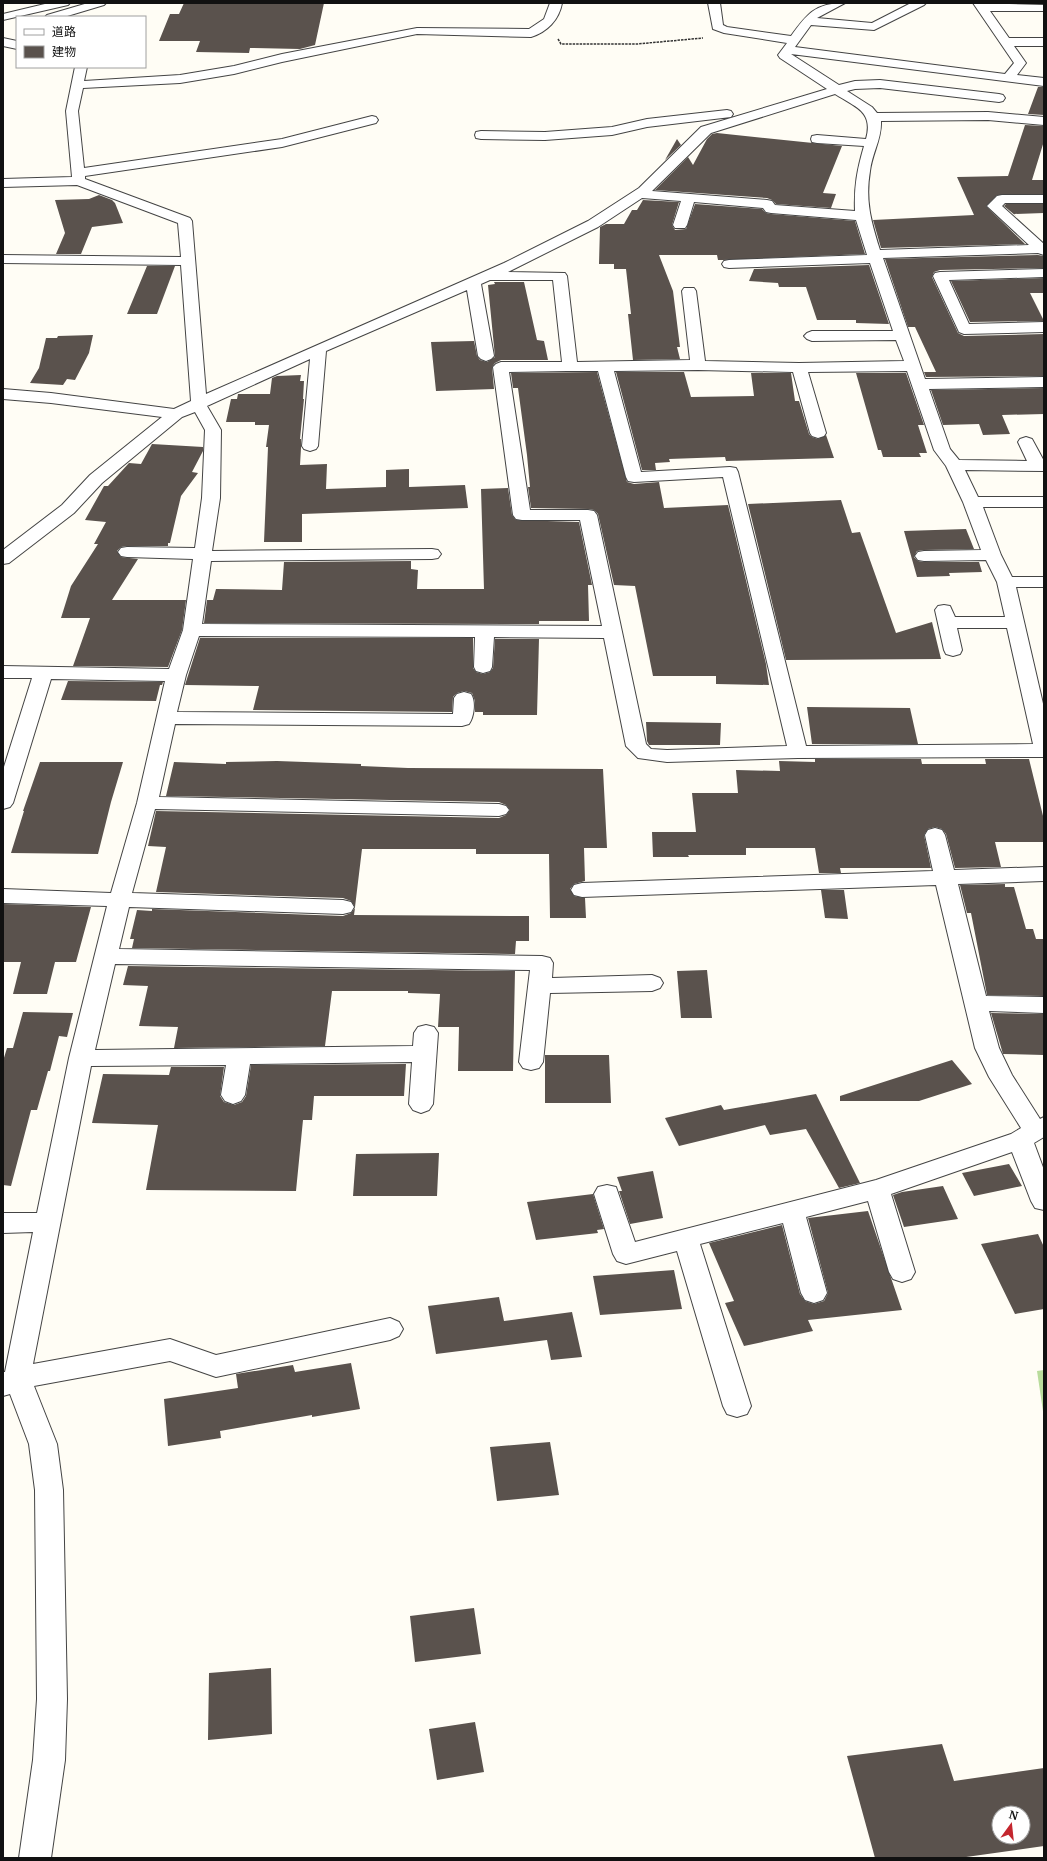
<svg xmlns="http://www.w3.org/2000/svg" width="1047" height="1861" viewBox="0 0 1047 1861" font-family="Merriweather,'Noto Sans JP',serif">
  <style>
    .forest { fill: #b9dc9c }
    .building { fill: #5a524d; fill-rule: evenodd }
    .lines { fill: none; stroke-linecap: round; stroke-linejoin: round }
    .minor-casing { stroke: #444; stroke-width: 2 }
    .path { stroke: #333; stroke-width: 1.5; stroke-dasharray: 2.5 1; stroke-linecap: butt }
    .minor { fill: #fff; fill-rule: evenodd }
  </style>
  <rect width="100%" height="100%" fill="#fffdf5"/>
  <!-- forest -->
  <path class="forest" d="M1044,1370V1418L1037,1371Z"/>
  <!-- building -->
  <path class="building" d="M184,3H324L315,45L300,49L250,48L249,53L196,52L200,41H159L170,14H179Z
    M1038,87H1044V115L1028,114Z
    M1025,125L1044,126V141L1032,180H1044V194L997,195L986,206L1025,244L881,248L873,220L974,215L957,177L1008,176Z
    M717,133L842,146L823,193L836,194L831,208L776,204L772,200L767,198L655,190L688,157L693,165L707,139L712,134Z
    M677,139L681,145L665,160Z
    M99,195L112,200L115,203L123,223L92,227L81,254H56L65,233L55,200L89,199Z
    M643,200L679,202L672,225L675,230L686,229L695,204L762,209L766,213L771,214L855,221L865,254L723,260H718L717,255H659L673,291L680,347H677L680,359L633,360L628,314H631L626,269H614V264H599L600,227L606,224H624L632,210H637Z
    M1006,204H1044V213L1014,214L1016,216L1004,206Z
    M1038,255L1044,256V268L940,270L934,272L932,277L958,333L964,336L1044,334V376L926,377L924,372H936L915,327H908L885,259Z
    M869,265L889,324L856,323V320H817L806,287H779L778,283L749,281L754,269Z
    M147,266H175L157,314H127Z
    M1044,278V293H1030L1044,321L970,322L951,281Z
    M494,282H524L537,340L544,341L548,360H501L495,363L492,367L494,389L436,391L431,342L474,341L477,356L480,360L487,362L495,357L488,285L495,284Z
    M93,335L89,353L75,380L67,379L63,385L30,383L39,368L46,338H57L58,336Z
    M597,372L627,482L634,484L659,482L664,508L728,505L766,664L769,685L716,684V676H653L635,586L614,585L598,514L594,510L588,509L531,508L528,487H530L527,455L518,388H513L511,373Z
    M616,372H684L691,397L754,396L751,373H791L795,401H799L809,434L812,437L818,439L826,435L834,458L726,461L725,457L669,459L670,462L655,463L656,470H642Z
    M856,373H906L924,425H918L927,453H919L921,457H883L881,450H878Z
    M301,375L300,381H304L303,399H304L300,439H301V448L300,465L327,464L326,489L386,487V470L409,469V487L465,485L468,508L302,514V542H264L268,447H266L269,425H255V422H226L231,399H237L238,394H270L272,378L277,376Z
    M1044,388V414L1002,415L1010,434L983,435L979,424L943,425L931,390Z
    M152,444L203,447V451L192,472L198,473L181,496L170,543H168V546H127L121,547L117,551L121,557L138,559L112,600H186L182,630L168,667L73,666L90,618H61L71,586L98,544H94L106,522L85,520L104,486H108L129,463L141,464Z
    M508,488L512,515L516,520L579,522L592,585H588L589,621H539V624L204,623L207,600H213L216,589L282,590L284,562L411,561V569L418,570L417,589H484L481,489Z
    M841,500L852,533L860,532L896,633L932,622L941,659L786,660L748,504Z
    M966,529L974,549L924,550L917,551L914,557L918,561L924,562H979L982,572L949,573L950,576L917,577L904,531Z
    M200,638H473V668L476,672L483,674L490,672L493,668L495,639H539L537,715H483V712H475V701L472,693L464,691L457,693L453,697L452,712L253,710L259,686L185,685Z
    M68,681L163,682L162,685H160L156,701L61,700Z
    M807,707L910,708L918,744H812Z
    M646,722L721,723L720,745H649L647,741Z
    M815,759H921L922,764H986L985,759H1029L1044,820V842H995L1001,867L955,868L946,834L942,829L935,827L928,829L924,835L931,868H840L841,873H819L815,848H746V855H688L689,857H653L652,832H696L692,793H738L736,770L780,771L779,761L815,762Z
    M277,761L361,764V766L408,768L603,769L607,848H584L585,881L574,884L570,889L574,896L585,898L586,918H550L549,854H476V849H362L355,907L351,901L343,898L156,892L166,847L148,846L156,811L499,818L506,815L510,810L506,805L499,802L166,796L174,762L226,764V762Z
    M40,762H123L111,802L98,854L11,853L24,811H23Z
    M1005,884V887H1014L1026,929H1033L1036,939H1044V996L987,995L971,913H967L960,885Z
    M821,890H844L848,919L825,918Z
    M3,904L91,907L76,962H55L47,994H13L21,962H3Z
    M355,908L354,915L529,916V941H516L515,954L132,948L134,939H130L137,910L152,911V909L343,916L351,913Z
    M128,966L515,971L513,1071H458L459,1027H438L440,994L408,993V991H332L325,1046L174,1048L178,1027L139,1026L148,986L123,985Z
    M707,970L712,1018H681L677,971Z
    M23,1012L73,1013L67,1037L59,1036L50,1071H48L37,1110H31L11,1186L3,1185V1061L7,1048H13Z
    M991,1013L1044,1014V1055L1003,1054Z
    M545,1055H609L611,1103H545Z
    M952,1060L972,1084L919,1101H840V1096Z
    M406,1064L404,1096H314L312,1120H303L296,1191L146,1190L158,1125L92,1123L103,1074L169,1075L171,1067H224L220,1096L224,1102L234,1105L242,1102L246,1096L251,1065Z
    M816,1094L860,1183L839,1188L806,1129L770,1135L765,1125L679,1146L665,1118L721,1105L724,1110Z
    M439,1153L437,1196H353L356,1154Z
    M1009,1164L1022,1186L974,1196L962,1173Z
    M653,1171L663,1218L630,1224L619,1191H622L617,1177Z
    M943,1186L958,1219L904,1227L893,1195L902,1192Z
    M593,1194L604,1229L597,1230L598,1233L536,1240L527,1202Z
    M868,1211L902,1310L808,1320L813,1331L744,1346L725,1303L734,1301L709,1243L782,1225L800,1294L805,1301L814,1304L824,1301L828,1293L808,1218Z
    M1038,1234L1044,1247V1309L1015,1314L981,1244Z
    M674,1270L682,1309L600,1315L593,1276Z
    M499,1297L504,1321L572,1312L582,1357L551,1360L547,1340L436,1354L428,1306Z
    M351,1363L360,1409L312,1417V1415L220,1431L221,1438L168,1446L164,1399L238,1388L236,1374L293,1365L295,1372Z
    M550,1442L559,1495L497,1501L490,1447Z
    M474,1608L481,1654L415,1662L410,1616Z
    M271,1668L272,1734L208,1740L209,1673Z
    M475,1722L484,1772L437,1780L429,1729Z
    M942,1744L954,1781L1044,1768V1846L959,1858H875L847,1756ZM999,1813H1023V1837H999Z"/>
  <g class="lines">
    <!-- minor casing -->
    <g class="minor-casing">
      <path id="minor" d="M49,3H70L68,5L3,20V14Z
        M88,3H106L104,5L64,17H45L47,15Z
        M550,3H562C559,20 547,32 531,37L417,34L282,62L234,74L180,83L83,88L78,111L84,168L282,139L372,116L376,117L378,120L376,123L282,147L85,176V179L190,218L192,221L206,394L504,263L588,221L639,188L701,127L827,89L780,58L778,55L787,43L724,33L713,29L708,3H720L723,25L727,27L791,36C807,14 815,3 845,3L817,18L872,23L911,3H926L924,5L874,30L811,25L795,47L1005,74L1014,63L973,3L1044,5V11H990L1009,38H1044V46H1014L1026,63L1017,75L1044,78V86L791,54L839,85L855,81L880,80L999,94L1003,95L1005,98L1003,101L999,102L880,88L855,89L847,91L872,107L877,113L988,112L1044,117V125L988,120L881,121C882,139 872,153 870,171C865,201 871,221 880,250L1029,245L987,206L997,196L1002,195H1044V203H1005L1002,206L1044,244V255L1038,253L883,258L925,379L1044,377V387L929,389L950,449L959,460L1027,461L1018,442L1020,439L1026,437L1032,439L1044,461V471L965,470L978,497H1044V507H983L1001,555L1012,577H1044V587H1016L1044,708V757L798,758L667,762L638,758L626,746L604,638L494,637L492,667L490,671L483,673L476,671L474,667L475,637L199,636L186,675L177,712L453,714L454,698L457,694L464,692L471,694C476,701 474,717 469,724L462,726L175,724L159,797L499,804L506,806L509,810L506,814L499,816L155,809L132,893L343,900L351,902L354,907L351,912L343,914L129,907L119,949L542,956L550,958L553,963L552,978L652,975L660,978L663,983L660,988L652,991L550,993L543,1062L539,1068L531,1070L523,1068L519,1062L530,970L115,964L95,1050L413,1046L414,1033L418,1027L426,1025L434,1027L438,1033L433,1104L429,1110L421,1113L413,1110L409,1104L412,1062L250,1064L245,1095L241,1101L233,1104L225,1101L221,1095L226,1065L91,1066L33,1364L170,1339L216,1355L390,1318L399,1322L403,1329L399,1336L390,1340L216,1377L170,1361L34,1386L57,1444L63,1490L67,1699L65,1760L51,1858H19L33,1760L37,1699L35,1490L29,1444L10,1394L3,1396V1372H5L33,1232L3,1233V1213H37L69,1058L107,906L3,903V889L111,893L137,803L165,681L51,679L13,803L10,807L3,809V770L32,678H3V666L169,669L183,630L193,559L127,557L121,556L118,552L121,548L127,547L195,548L202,498L205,430L195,412L182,417L102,483L74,513L9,563L3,564V550L62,505L90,475L162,417L51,403L3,399V389L51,393L174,409L191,401L181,265L3,263V255L181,257L178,223L77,185L3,187V179L72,177L66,111L75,67H87L84,81L180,75L234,66L282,54L417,28L529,29L544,19ZM835,94C855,107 874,111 866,139L817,135L812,136L811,139L812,142L817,143L864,146C857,170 854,187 855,211L775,205L772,201L767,200L652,191L711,133ZM642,198L681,201L673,225L675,228H685L687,225L694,202L763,208L766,212L771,213L856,220L867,255L729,260L724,261L722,264L724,267L729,268L870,263L893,331H812L807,333L804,336L807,339L812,341L896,340L904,361L799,363L705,361L696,291L694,288H684L682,291L690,360L577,362L567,276L565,273L508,272L598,227ZM490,280H553L562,362H501L496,364L493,367L513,515L516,519L522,520H580L602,626L202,624L211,561L432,559L438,558L441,554L438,550L432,549L212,551L220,498L221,430L207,406L310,359L302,446L304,449L310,451L316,449L318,446L326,351L467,290L478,356L481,359L486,361L491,359L494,356L481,284ZM698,370L793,372L810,433L812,436L818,438L824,436L826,433L808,372L907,371L934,450L946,466L963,502L981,550L924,551L918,552L915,556L918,560L924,561L986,560L997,582L1005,617H955L950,606L944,605L938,606L935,610L944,650L946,654L953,656L960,654L962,650L957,628H1007L1033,744L806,746L738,472L736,468L730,467L641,472L614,371ZM567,371H598L626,477L628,481L634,482L723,477L787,746L667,750L651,749L646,744L597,515L594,511L588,510H530L509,372Z
        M3,38L17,41V49L3,46Z
        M727,110L731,111L733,114L731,117L647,127L612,135L545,140L481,139L476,138L475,135L476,132L481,131L545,132L612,127L647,119Z
        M1044,269V277L949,280L969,324L1044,322V332L964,334L959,332L933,276L935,273L940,272Z
        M935,828L942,830L945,835L954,870L1044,867V881L958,884L986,996L1044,997V1013L989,1011L999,1048L1012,1075L1040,1119L1044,1117V1137L1034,1143L1044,1170V1210L1035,1208L1031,1201L1012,1152L891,1194L915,1272L911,1279L902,1282L893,1279L889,1272L868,1201L806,1217L827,1293L823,1300L814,1303L805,1300L801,1293L783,1223L700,1244L751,1406L747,1414L737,1417L727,1414L723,1406L677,1251L626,1264L617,1261L613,1254L594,1194L598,1187L607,1185L616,1187L635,1242L876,1180L1011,1134L1021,1128L989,1077L975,1048L936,885L582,897L574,895L571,890L574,885L582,883L933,871L925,835L928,830Z"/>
    </g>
    <!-- path -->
    <path class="path" d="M558,39L561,44H637L703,38"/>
    <!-- minor -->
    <use href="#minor" class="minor"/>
  </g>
  <!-- border -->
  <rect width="1047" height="1861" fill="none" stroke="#111111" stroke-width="8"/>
  <!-- legend -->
  <rect x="16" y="16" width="130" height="52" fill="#ffffff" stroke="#a0a0a0"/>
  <rect x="24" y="29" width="20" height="6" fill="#ffffff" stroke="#a0a0a0"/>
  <text x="52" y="36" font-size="12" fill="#111111">道路</text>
  <rect x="24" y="46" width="20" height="12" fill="#5a524d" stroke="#a0a0a0"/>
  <text x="52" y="56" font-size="12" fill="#111111">建物</text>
  <!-- north arrow -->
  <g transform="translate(1011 1825) rotate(15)"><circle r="19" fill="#ffffff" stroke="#a0a0a0"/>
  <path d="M0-3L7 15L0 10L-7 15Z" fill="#c4262e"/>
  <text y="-6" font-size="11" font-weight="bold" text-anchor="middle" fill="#111111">N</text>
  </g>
</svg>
